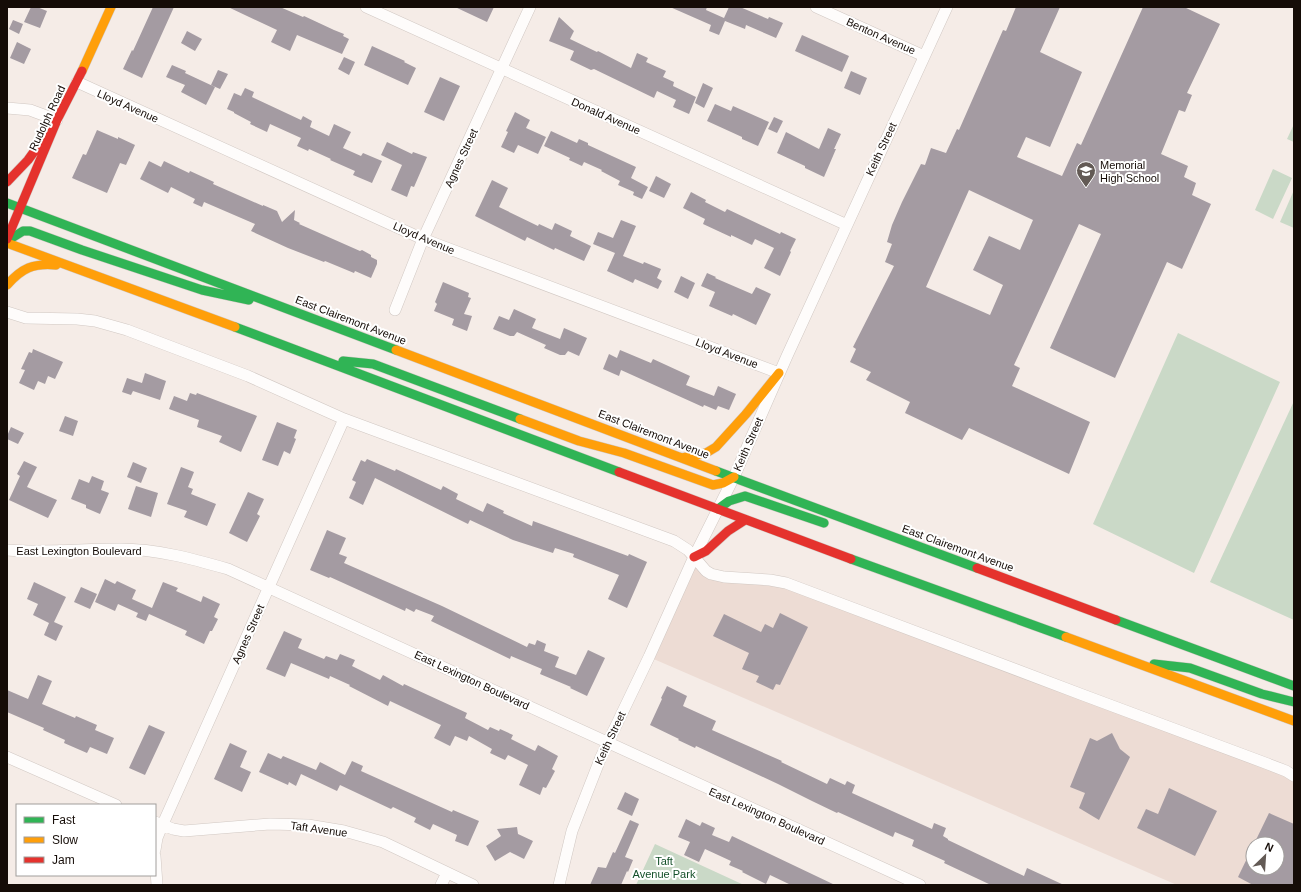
<svg xmlns="http://www.w3.org/2000/svg" width="1301" height="892" viewBox="0 0 1301 892" font-family="Helvetica,sans-serif">
  <style>
    .commercial { fill: #eddcd4; fill-rule: evenodd }
    .green { fill: #cad9c7 }
    .building { fill: #a49ba2; fill-rule: evenodd }
    .lines { fill: none; stroke-linecap: round; stroke-linejoin: round }
    .street-casing { stroke: #d1c8c3; stroke-width: 12 }
    .fast-casing { stroke: #d1c8c3; stroke-width: 10 }
    .slow-casing { stroke: #d1c8c3; stroke-width: 10 }
    .jam-casing { stroke: #d1c8c3; stroke-width: 10 }
    .street { stroke: #fefcfb; stroke-width: 11 }
    .fast { stroke: #30b455; stroke-width: 9 }
    .slow { stroke: #ff9f0a; stroke-width: 9 }
    .jam { stroke: #e5322d; stroke-width: 9 }
    .labels { text-anchor: middle; dominant-baseline: central; stroke-width: 4; stroke-linejoin: round; paint-order: stroke }
    .street-label { font-size: 11px; fill: #150c07; stroke: #fff }
    .poi-label { font-size: 11px; fill: #150c07; stroke: #fff; text-anchor: start }
    .park-label { font-size: 11px; fill: #134f28; stroke: #fff }
  </style>
  <rect width="100%" height="100%" fill="#f5ece7"/>
  <!-- commercial -->
  <path class="commercial" d="M694,557L706,571L770,580L1294,776V885H1177L649,657ZM1253,844H1277V868H1253Z"/>
  <!-- green -->
  <path class="green" d="M1294,124V142L1287,139Z
    M1273,169L1292,178L1273,219L1255,210Z
    M1294,190V228L1280,222Z
    M1178,333L1280,382L1194,573L1093,524Z
    M1294,401V620L1210,582Z
    M655,844L744,885H636Z"/>
  <!-- building -->
  <path class="building" d="M31,7H37L47,11L40,28L24,22Z
    M153,7H174L142,78L123,69L132,50L133,51Z
    M228,7H280L303,17L304,16L334,30L344,34L343,36L349,39L342,54L297,35L290,51L271,42L277,30Z
    M455,7H494L487,22Z
    M670,7H707L706,10L724,18L729,7H740L768,19L769,17L783,23L776,38L746,25L745,29L725,21L719,35L709,31L711,25Z
    M1016,7H1060L1040,52L1082,72L1050,147L1026,137L1017,157L1062,176L1077,143L1081,145L1143,7H1184L1220,24L1187,93L1192,95L1185,112L1179,110L1161,154L1188,166L1184,177L1196,183L1192,195L1211,204L1182,269L1167,262L1115,378L1050,348L1101,234L1079,224L1014,365L1020,368L1012,386L1090,422L1069,474L969,428L962,440L905,413L910,402L866,380L871,372L850,362L856,349L853,347L894,266L885,262L892,244L887,242L892,225L902,202L921,164L925,165L931,148L946,153L957,129L959,130L1003,30L1006,31ZM969,190L1033,220L1020,250L989,236L973,270L1003,285L990,315L926,287Z
    M559,17L574,31L570,39L597,52L598,51L631,68L637,53L648,58L646,62L666,71L663,77L674,82L673,86L696,97L689,114L673,107L676,100L657,91L654,98L594,69L591,70L570,60L574,51L549,41Z
    M13,20L23,24L19,34L9,29Z
    M187,31L202,39L195,51L181,43Z
    M802,35L849,56L842,72L795,51Z
    M17,42L31,49L24,64L10,58Z
    M372,46L405,61L404,62L416,68L408,85L364,65Z
    M344,57L355,62L349,75L338,69Z
    M172,65L186,71L185,73L215,87L206,105L181,92L185,85L166,77Z
    M218,70L228,74L220,89L211,85Z
    M851,71L867,78L860,95L844,88Z
    M440,77L460,86L444,121L424,112Z
    M703,83L713,88L704,108L695,103Z
    M245,88L254,92L252,97L301,120L303,116L312,121L310,127L329,136L334,124L351,132L343,148L361,156L363,153L382,161L372,183L353,175L355,171L330,160L331,159L309,149L308,151L297,146L301,138L270,124L267,132L250,124L251,122L234,113V112L227,109L234,93L241,96Z
    M715,104L731,111L733,106L769,122L758,146L742,139V137L707,121Z
    M515,112L530,120L526,128L546,137L538,154L518,145L514,153L501,147L508,132L506,131Z
    M774,117L783,121L777,133L768,129Z
    M828,128L841,134L834,149H836L824,177L805,168V166L777,153L786,132L819,149Z
    M97,130L118,139V137L135,145L126,165L120,163L107,193L72,178L83,154L86,155Z
    M551,131L577,143L579,139L588,143V145L636,167L631,178L648,187L642,199L633,195L634,192L618,185L620,181L601,171L602,170L584,162L582,166L569,160L570,158L544,146Z
    M387,142L412,154L413,152L427,157L414,187L411,186L407,197L391,190L402,165L381,155Z
    M149,161L161,167L164,161L189,173L190,171L214,182L213,184L263,206V205L277,211L282,222L295,210L294,220L300,223L299,224L360,251L362,250L371,255V257L377,260V264L371,278L355,271L354,273L325,261L324,262L288,248L251,231L255,224L204,202L202,207L193,203L195,199L171,187L168,193L140,179Z
    M656,176L671,184L664,198L649,191Z
    M492,180L508,188L499,207L538,226L539,224L552,230L555,223L572,231L570,236L591,246L584,261L555,248L554,250L527,237L525,241L475,216Z
    M691,192L706,200L705,202L725,212L727,209L780,234L781,232L796,239L790,251L791,252L780,276L764,268L774,248L755,239L752,245L731,235V237L703,224L705,219L683,208Z
    M621,220L636,226L623,256L643,264L644,262L661,269L657,278L662,281L658,289L635,279L633,283L607,271L615,253L593,244L598,232L613,238Z
    M707,273L716,277L715,278L752,294L756,287L771,294L756,325L733,314L732,316L709,306L715,292L701,286Z
    M681,276L695,283L688,299L674,292Z
    M443,282L469,293L468,297L471,298L464,314L472,316L467,331L452,325L454,319L434,311L437,304L435,302Z
    M514,309L536,319L532,328L560,339L564,328L587,338L579,356L568,351L565,355H560L544,348L546,345L517,332L514,336H510L493,329L499,316L509,320Z
    M33,349L63,362L55,379L48,376L45,384L38,381L34,390L19,383L25,370L21,369L29,352L32,353Z
    M620,350L651,363L653,359L690,376L686,385L714,396L718,386L736,394L729,410L718,406L716,410L704,405L703,407L621,370L619,376L603,369L609,354L617,358Z
    M145,373L166,381L160,400L133,391L131,395L122,392L127,378L142,383Z
    M190,393L196,395L197,393L257,416L241,452L219,442L222,436L197,427L199,420L169,409L174,396L187,401Z
    M65,416L78,421L73,436L59,431Z
    M277,422L297,430L294,438L296,439L290,454L284,451L278,466L262,460Z
    M11,427L24,433L18,444L7,439V436Z
    M367,459L395,471L396,469L441,490L443,486L458,494L456,499L483,512L487,503L504,511L503,513L532,526L533,521L628,556L629,554L647,562L627,608L608,599L619,575L573,557L574,554L555,548L553,553L513,540L470,520L468,524L375,478L363,505L349,498L356,482L352,480L361,460L365,462Z
    M24,461L37,467L27,487L57,500L48,518L9,500L20,476L17,474Z
    M133,462L147,468L141,483L127,477Z
    M181,467L194,472L188,487L193,489L191,494L216,504L207,526L184,517L187,511L167,504Z
    M92,476L104,481L101,490L109,493L100,514L86,508V505L71,499L79,479L89,483Z
    M136,486L158,493L151,517L128,509Z
    M248,492L264,499L257,514L260,516L247,542L229,533Z
    M327,530L346,538L339,554L347,557L344,563L442,606L527,647L529,643L535,645L537,640L546,644L544,651L559,657L555,667L576,675L588,650L605,658L587,696L570,688L571,687L540,674L542,669L511,656L510,659L431,621L434,616L416,609L414,612L406,608L405,611L330,577L329,578L310,570Z
    M105,579L115,584L117,581L136,590L132,599L152,608L163,582L178,588L176,591L201,602L203,596L220,604L214,617L218,619L212,631H210L204,644L185,635L187,631L149,614L146,621L136,617L138,613L118,604L115,611L95,602Z
    M34,582L66,597L54,622L63,626L56,641L44,635L49,623L33,615L38,604L27,599Z
    M81,587L97,594L90,609L74,602Z
    M780,613L808,627L780,685L776,684L773,690L756,682L759,676L742,669L749,653L713,636L724,614L761,632L765,624L773,628Z
    M284,631L302,639L298,648L324,659L326,656L337,660L340,654L355,660L352,666L380,680L383,675L403,686L404,684L467,713L465,718L488,730L490,727L499,731L500,729L513,735L511,739L535,751L538,745L558,756L552,769L555,771L546,788L543,787L540,795L519,785L528,765L508,755L505,760L490,753L492,749L469,736L467,741L455,736L450,746L434,738L441,725L390,701L388,706L349,686L350,685L330,676L329,679L291,663L285,677L266,669Z
    M38,675L52,681L42,704L75,718L76,716L97,725L95,730L114,738L107,754L90,747L87,753L64,743L65,740L43,730L44,728L7,712V690L28,699Z
    M667,686L687,696L683,706L716,721L712,730L782,761L781,762L827,784L830,778L845,785L847,781L855,785L852,793L932,829L934,823L946,828L943,836L948,839V840L1024,876L1027,868L1064,885H991L944,863L945,861L912,846L914,840L895,832L893,837L838,812L837,813L812,801L778,784L696,746L695,748L678,740L679,739L650,725L662,699L661,698Z
    M149,725L165,732L145,775L129,768Z
    M1112,733L1120,749L1130,757L1099,820L1079,808L1085,793L1070,787L1090,738L1097,741Z
    M230,743L247,751L240,767L251,772L242,792L214,779Z
    M268,753L281,759L283,756L316,770L320,762L345,775L352,761L363,766L361,771L452,812L453,810L479,821L468,846L455,841L457,835L433,824L430,830L414,822L416,818L393,807L391,809L340,785L337,791L301,774L296,786L289,782L288,785L259,772Z
    M1169,788L1217,811L1195,856L1137,828L1146,809L1158,814Z
    M625,792L639,799L632,816L617,809Z
    M1269,813L1294,824V885H1253L1238,877L1253,846V868H1277V844H1254Z
    M686,819L700,826L702,822L715,828L712,835L729,842L732,836L835,885H791L770,875L766,884L742,872L743,871L729,865L731,861L705,849L699,862L684,855L690,842L678,837Z
    M630,820L639,824L625,857L633,860L628,872L627,871L621,885H590L598,867L606,868L613,852L615,853Z
    M517,827L518,834L533,841L524,859L510,852L495,861L486,846L501,836L497,829Z"/>
  <g class="lines">
    <!-- street casing -->
    <g class="street-casing">
      <path id="street" d="M366,7L847,225
        M816,7L924,56
        M77,82L423,239L779,373
        M7,108L30,110L57,120
        M395,310L423,239L530,7
        M7,312L26,318L77,319L95,321L127,330L248,376L344,419L674,541L688,550L706,571L711,574L724,577L770,580L786,583L1083,695L1268,764L1286,771L1294,776
        M7,550C45,553 82,549 120,549C157,549 193,559 228,569L920,885
        M7,757L116,805
        M155,822L173,829L184,831L270,824L308,825L344,831L383,842L473,885
        M155,850L157,838L162,826L344,419
        M155,856L157,885
        M441,885L447,873
        M559,885L572,831L601,757L649,657L694,557L734,477L787,356L947,7"/>
    </g>
    <!-- fast casing -->
    <g class="fast-casing">
      <path id="fast" d="M7,203L396,350
        M7,241L23,231H30L82,250L202,290L249,300
        M235,327L619,472
        M343,361L373,364L520,419
        M716,471L977,568
        M718,509L729,501L745,496L824,523
        M851,559L1066,637
        M1116,620L1294,686
        M1154,664L1190,668L1262,694L1294,702"/>
    </g>
    <!-- slow casing -->
    <g class="slow-casing">
      <path id="slow" d="M82,71L111,7
        M7,243L235,327
        M7,285C22,268 33,263 56,265
        M396,350L716,471
        M520,419L579,441L624,453L713,485L723,483L734,477
        M682,458L706,453L716,447L746,414L779,373
        M1066,637L1294,721"/>
    </g>
    <!-- jam casing -->
    <g class="jam-casing">
      <path id="jam" d="M7,182L28,160L57,120
        M7,239L57,120L82,71
        M619,472L851,559
        M694,557L706,551L728,531L745,520
        M977,568L1116,620"/>
    </g>
    <!-- street -->
    <use href="#street" class="street"/>
    <!-- fast -->
    <use href="#fast" class="fast"/>
    <!-- slow -->
    <use href="#slow" class="slow"/>
    <!-- jam -->
    <use href="#jam" class="jam"/>
  </g>
  <!-- icons -->
  <defs>
    <g id="school-pin" transform="scale(1)"><path d="M0 17L-7.5 6A9.5 9.5 0 1 1 7.5 6Z" fill="#635a55" stroke="#fff"/><path d="M0-5L7-2L0 1L-7-2ZM-4 1L0 2.5L4 1V4Q0 6-4 4Z" fill="#fff"/></g>
  </defs>
  <g fill-rule="evenodd">
    <use href="#school-pin" x="1086" y="171"/>
  </g>
  <g class="labels">
    <!-- street labels -->
    <g class="street-label">
      <text transform="translate(881 36) rotate(24)">Benton Avenue</text>
      <text transform="translate(128 106) rotate(24)">Lloyd Avenue</text>
      <text transform="translate(606 116) rotate(24)">Donald Avenue</text>
      <text transform="translate(47 118) rotate(-65)">Rudolph Road</text>
      <text transform="translate(881 149) rotate(-65)">Keith Street</text>
      <text transform="translate(461 158) rotate(-65)">Agnes Street</text>
      <text transform="translate(424 238) rotate(23)">Lloyd Avenue</text>
      <text transform="translate(351 320) rotate(21)">East Clairemont Avenue</text>
      <text transform="translate(727 353) rotate(21)">Lloyd Avenue</text>
      <text transform="translate(654 434) rotate(21)">East Clairemont Avenue</text>
      <text transform="translate(748 444) rotate(-66)">Keith Street</text>
      <text transform="translate(958 548) rotate(20)">East Clairemont Avenue</text>
      <text x="79" y="551">East Lexington Boulevard</text>
      <text transform="translate(248 634) rotate(-66)">Agnes Street</text>
      <text transform="translate(472 680) rotate(25)">East Lexington Boulevard</text>
      <text transform="translate(610 738) rotate(-65)">Keith Street</text>
      <text transform="translate(767 816) rotate(24)">East Lexington Boulevard</text>
      <text transform="translate(319 829) rotate(8)">Taft Avenue</text>
    </g>
    <!-- poi labels -->
    <g class="poi-label">
      <text x="1100" y="165">Memorial<tspan x="1100" dy="13">High School</tspan></text>
    </g>
    <!-- park labels -->
    <g class="park-label">
      <text x="664" y="861">Taft<tspan x="664" dy="13">Avenue Park</tspan></text>
    </g>
  </g>
  <!-- border -->
  <rect width="1301" height="892" fill="none" stroke="#150c07" stroke-width="16"/>
  <!-- legend -->
  <rect x="16" y="804" width="140" height="72" fill="#ffffff" stroke="#a19e9c"/>
  <rect x="24" y="817" width="20" height="6" fill="#30b455" stroke="#a19e9c"/>
  <text x="52" y="824" font-size="12" fill="#150c07">Fast</text>
  <rect x="24" y="837" width="20" height="6" fill="#ff9f0a" stroke="#a19e9c"/>
  <text x="52" y="844" font-size="12" fill="#150c07">Slow</text>
  <rect x="24" y="857" width="20" height="6" fill="#e5322d" stroke="#a19e9c"/>
  <text x="52" y="864" font-size="12" fill="#150c07">Jam</text>
  <!-- north arrow -->
  <g transform="translate(1265 856) rotate(25)"><circle r="19" fill="#ffffff" stroke="#a19e9c"/>
  <path d="M0-3L7 15L0 10L-7 15Z" fill="#635a55"/>
  <text y="-6" font-size="11" font-weight="bold" text-anchor="middle" fill="#150c07">N</text>
  </g>
</svg>
